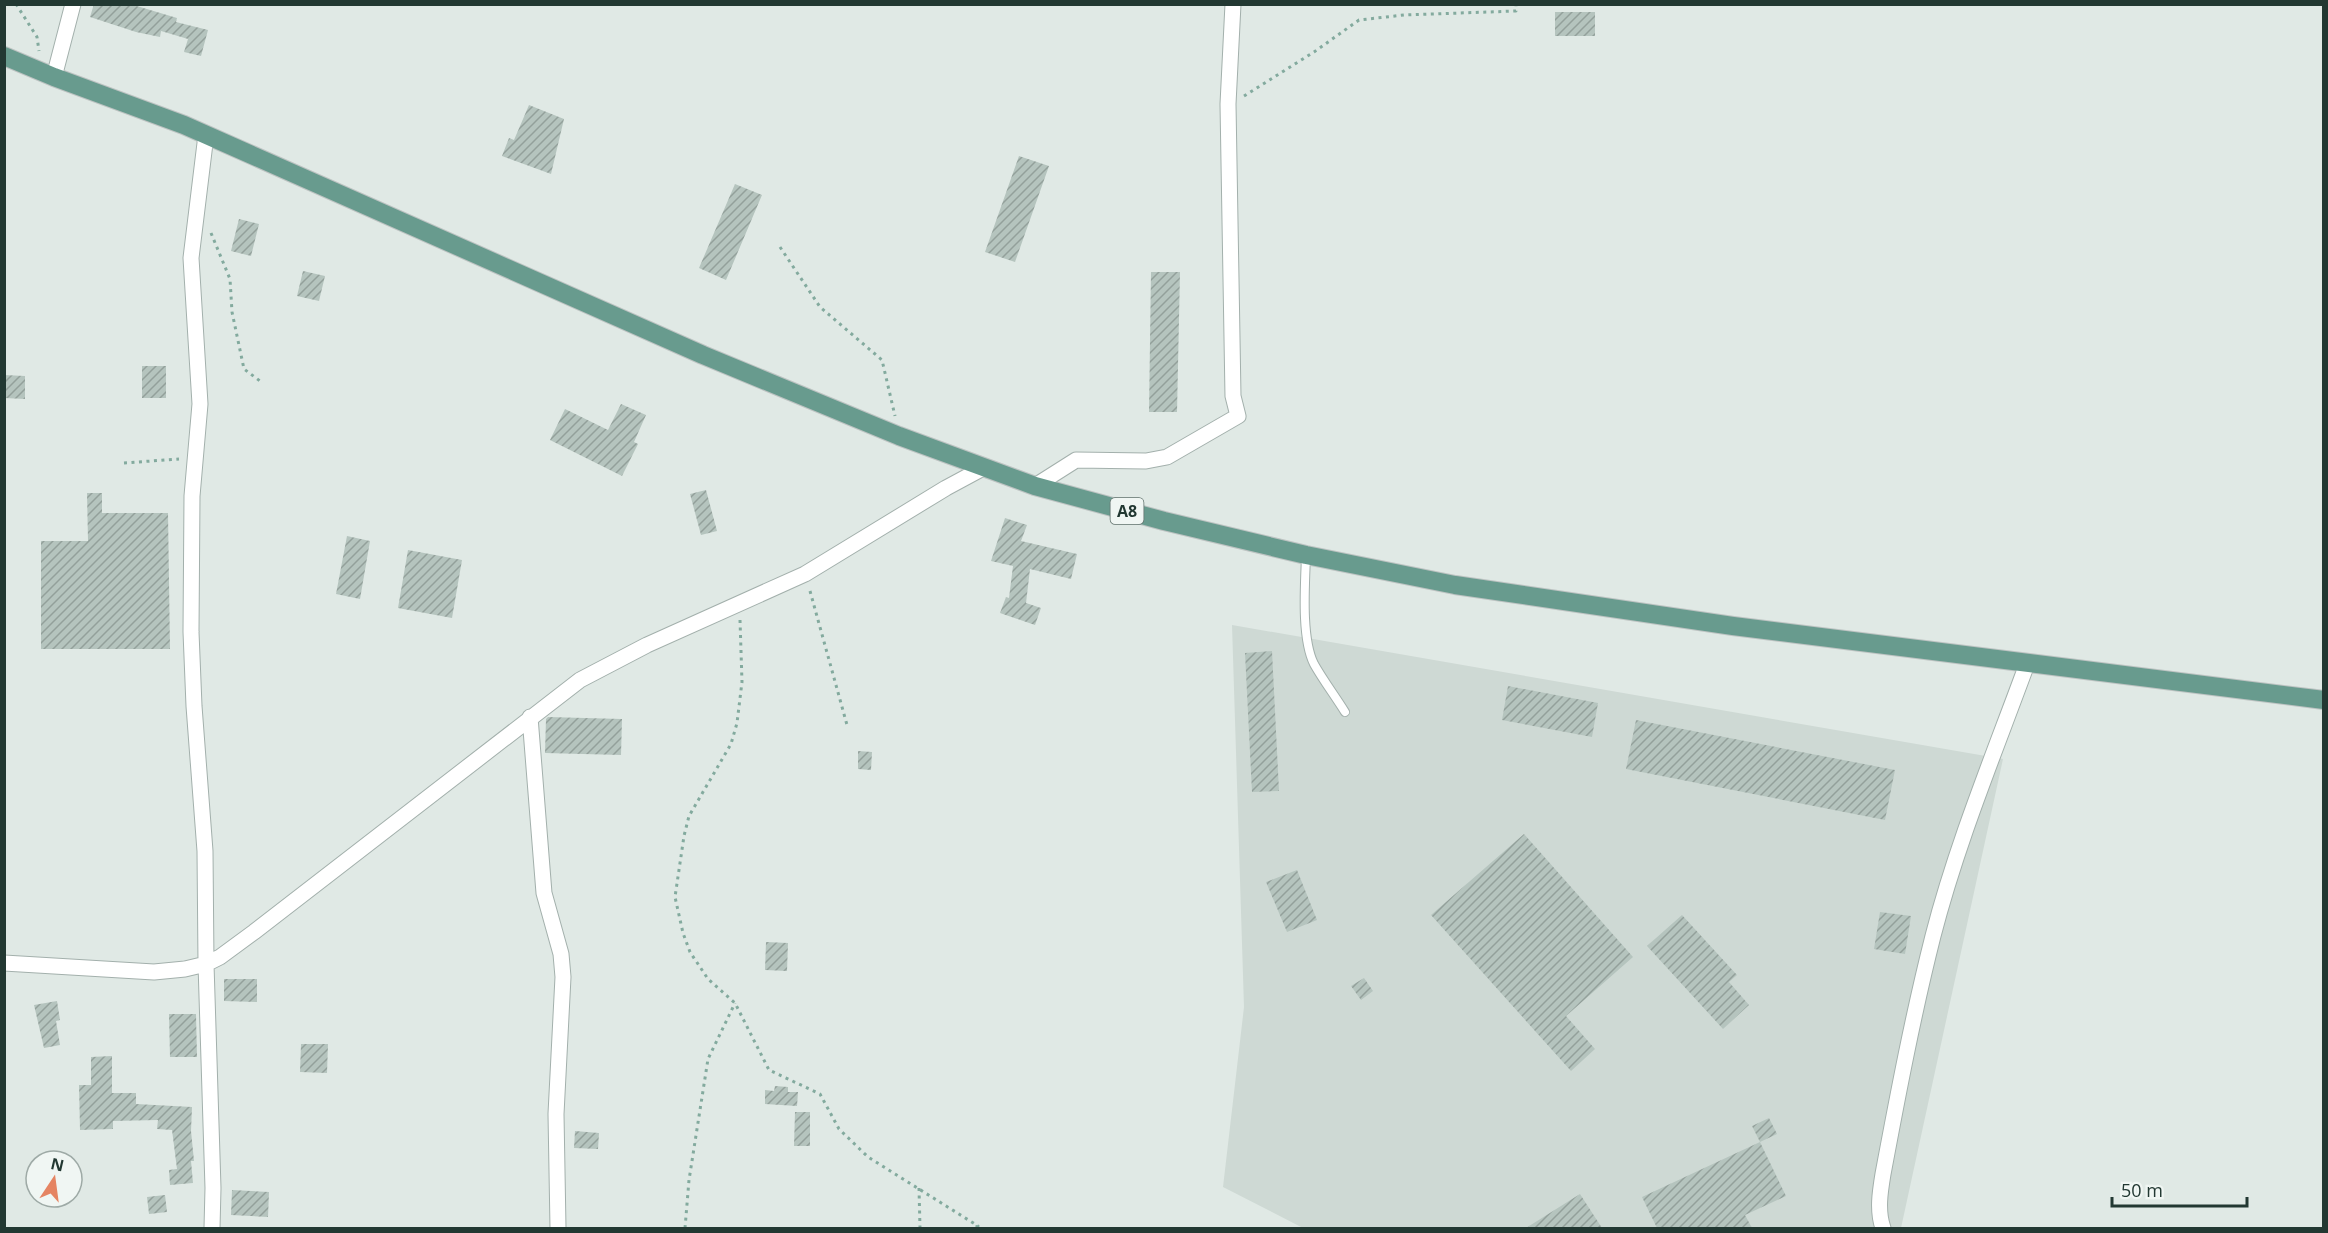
<svg xmlns="http://www.w3.org/2000/svg" width="2328" height="1233" viewBox="0 0 2328 1233" font-family="'Open Sans',sans-serif">
  <style>
    .built { fill: #ced9d4 }
    .building { fill: url(#building-hatch) }
    .lines { fill: none; stroke-linecap: round; stroke-linejoin: round }
    .lane-casing { stroke: #a3b0ac; stroke-width: 10 }
    .street-casing { stroke: #a3b0ac; stroke-width: 17 }
    .primary-casing { stroke: #bdc3c2; stroke-width: 20 }
    .path { stroke: #83aa9e; stroke-width: 3; stroke-dasharray: 3 4.5; stroke-linecap: butt }
    .lane { stroke: #fff; stroke-width: 8 }
    .street { stroke: #fff; stroke-width: 15 }
    .primary { stroke: #689b8e; stroke-width: 18 }
    .labels { text-anchor: middle; dominant-baseline: central; stroke-width: 5; stroke-linejoin: round; paint-order: stroke }
    .shield { fill: #f0f6f3; stroke: #60716c; stroke-width: 1.5 }
    .shield-label { font-size: 16px; font-weight: bold; fill: #223832 }
  </style>
  <defs>
    <pattern id="building-hatch" width="6" height="6" patternUnits="userSpaceOnUse" patternTransform="scale(1.5)"><rect width="6" height="6" fill="#b5c4be"/><path d="M-1 1l2-2M0 6l6-6M5 7l2-2" fill="none" stroke="#93a09b"/></pattern>
  </defs>
  <rect width="100%" height="100%" fill="#e0e9e5"/>
  <!-- built -->
  <path class="built" d="M1232,625L2003,759L1901,1228H1303L1223,1187L1244,1007Z"/>
  <!-- building -->
  <path class="building" d="M94,4H130L177,18L176,22L208,30L201,56L184,52L188,39L161,31L160,37L136,32L90,17Z
    M1555,12H1595V36H1555Z
    M529,105L564,119L551,174L502,156L509,138L514,140Z
    M1019,156L1049,166L1015,262L985,252Z
    M735,184L762,195L726,280L699,268Z
    M239,219L259,224L251,256L231,251Z
    M303,271L325,276L319,301L297,296Z
    M1151,272H1180L1177,412H1149Z
    M142,366H166V398H142Z
    M4,375L25,376V399L4,398Z
    M621,404L646,415L634,442L638,444L622,476L550,440L565,409L608,430Z
    M706,490L717,531L701,535L690,494Z
    M87,493H102V513H168L170,649H41V541H88Z
    M1005,518L1027,525L1021,541L1077,554L1071,579L1030,569L1026,603L1041,608L1035,625L1000,613L1006,597L1009,598L1013,566L991,561Z
    M347,536L370,541L360,599L336,594Z
    M408,550L462,560L452,618L398,608Z
    M1272,651L1279,791L1252,792L1245,653Z
    M1508,686L1598,703L1592,737L1502,720Z
    M548,717L622,719L621,755L545,753L546,719Z
    M1636,720L1895,770L1885,820L1626,769Z
    M858,751L872,752L871,770L858,769Z
    M1524,834L1633,957L1566,1016L1595,1049L1571,1071L1431,915Z
    M1297,870L1317,920L1287,932L1266,882Z
    M1880,912L1911,916L1905,954L1874,949Z
    M1682,915L1737,975L1729,982L1749,1005L1723,1029L1647,946Z
    M766,942L788,943L787,971L765,970Z
    M1364,978L1373,991L1361,1000L1351,986Z
    M224,979H257V1002L224,1001Z
    M57,1001L60,1020L56,1021L60,1045L44,1048L34,1005Z
    M169,1014H196L197,1057H170Z
    M301,1044H328L327,1073L300,1072Z
    M112,1056V1093H136V1104L192,1107L191,1131L194,1161H191L193,1183L170,1185L169,1170L177,1169L172,1130L157,1129L158,1120L113,1121V1129L80,1130L79,1085H91V1057Z
    M775,1086L788,1087V1092H798L797,1106L765,1104V1090L774,1091Z
    M795,1112H810V1146H794Z
    M1769,1118L1777,1134L1760,1142L1752,1126Z
    M575,1131L599,1133L598,1149L574,1148Z
    M1760,1142L1786,1196L1745,1215L1752,1228H1657L1642,1197Z
    M232,1190L269,1192L268,1217L231,1215Z
    M1580,1194L1602,1228H1526Z
    M165,1195L167,1212L149,1214L147,1197Z"/>
  <g class="lines">
    <!-- lane casing -->
    <g class="lane-casing">
      <path id="lane" d="M1306,556C1305,585 1301,638 1314,664C1323,680 1335,696 1345,712"/>
    </g>
    <!-- street casing -->
    <g class="street-casing">
      <path id="street" d="M54,77L73,4
        M206,135L191,258L200,404L192,496L191,632L194,706L205,851L206,964L213,1188L212,1228
        M1035,486L1076,460L1146,461L1167,457L1238,416L1233,396L1228,104L1233,4
        M530,717L544,893L561,954L563,977L556,1114L558,1228
        M4,963L154,972L185,969L206,964L220,957L254,932L580,680L647,645L805,574L946,488L985,467
        M1883,1228C1877,1211 1880,1192 1883,1174C1898,1094 1913,1015 1933,936C1957,843 1994,754 2027,664"/>
    </g>
    <!-- primary casing -->
    <g class="primary-casing">
      <path id="primary" d="M4,56L54,77L184,125L703,355L899,436L1035,486L1164,521L1306,555L1455,585L1733,626L2324,700"/>
    </g>
    <!-- path -->
    <path class="path" d="M16,4L37,37L39,51
      M1244,96L1314,52L1359,20L1404,15L1516,11V4
      M211,233L230,279L232,312L244,369L260,381
      M780,247L820,307L882,360L895,416
      M124,463L179,459
      M810,591L847,725
      M740,620L742,682L737,723L731,744L689,816L684,836L675,897L683,933L690,952L708,979L735,1003L769,1070L820,1094L839,1129L868,1157L978,1226L974,1228
      M919,1188L920,1228
      M685,1228L689,1180L708,1059L735,1003"/>
    <!-- lane -->
    <use href="#lane" class="lane"/>
    <!-- street -->
    <use href="#street" class="street"/>
    <!-- primary -->
    <use href="#primary" class="primary"/>
  </g>
  <g class="labels">
    <!-- shield labels -->
    <rect class="shield" x="1110.5" y="498" width="33" height="26" rx="4.5"/>
    <g class="shield-label">
      <text x="1127" y="511">A8</text>
    </g>
  </g>
  <!-- border -->
  <rect width="2328" height="1233" fill="none" stroke="#223832" stroke-width="12"/>
  <!-- north arrow -->
  <g transform="translate(54 1179) rotate(13)"><circle r="28" fill="#f0f6f3" stroke="#9eaaa6" stroke-width="1.5"/>
  <path d="M0-4.5L10 22L0 15L-10 22Z" fill="#e58462"/>
  <text y="-9" font-size="16" font-weight="bold" text-anchor="middle" fill="#223832">N</text>
  </g>
  <!-- scale -->
  <path d="M2112 1197v9h135v-9" fill="none" stroke="#223832" stroke-width="3"/>
  <text x="2121" y="1197" font-size="18" fill="#223832" stroke="#f0f6f3" stroke-width="4.5" paint-order="stroke">50 m</text>
</svg>
